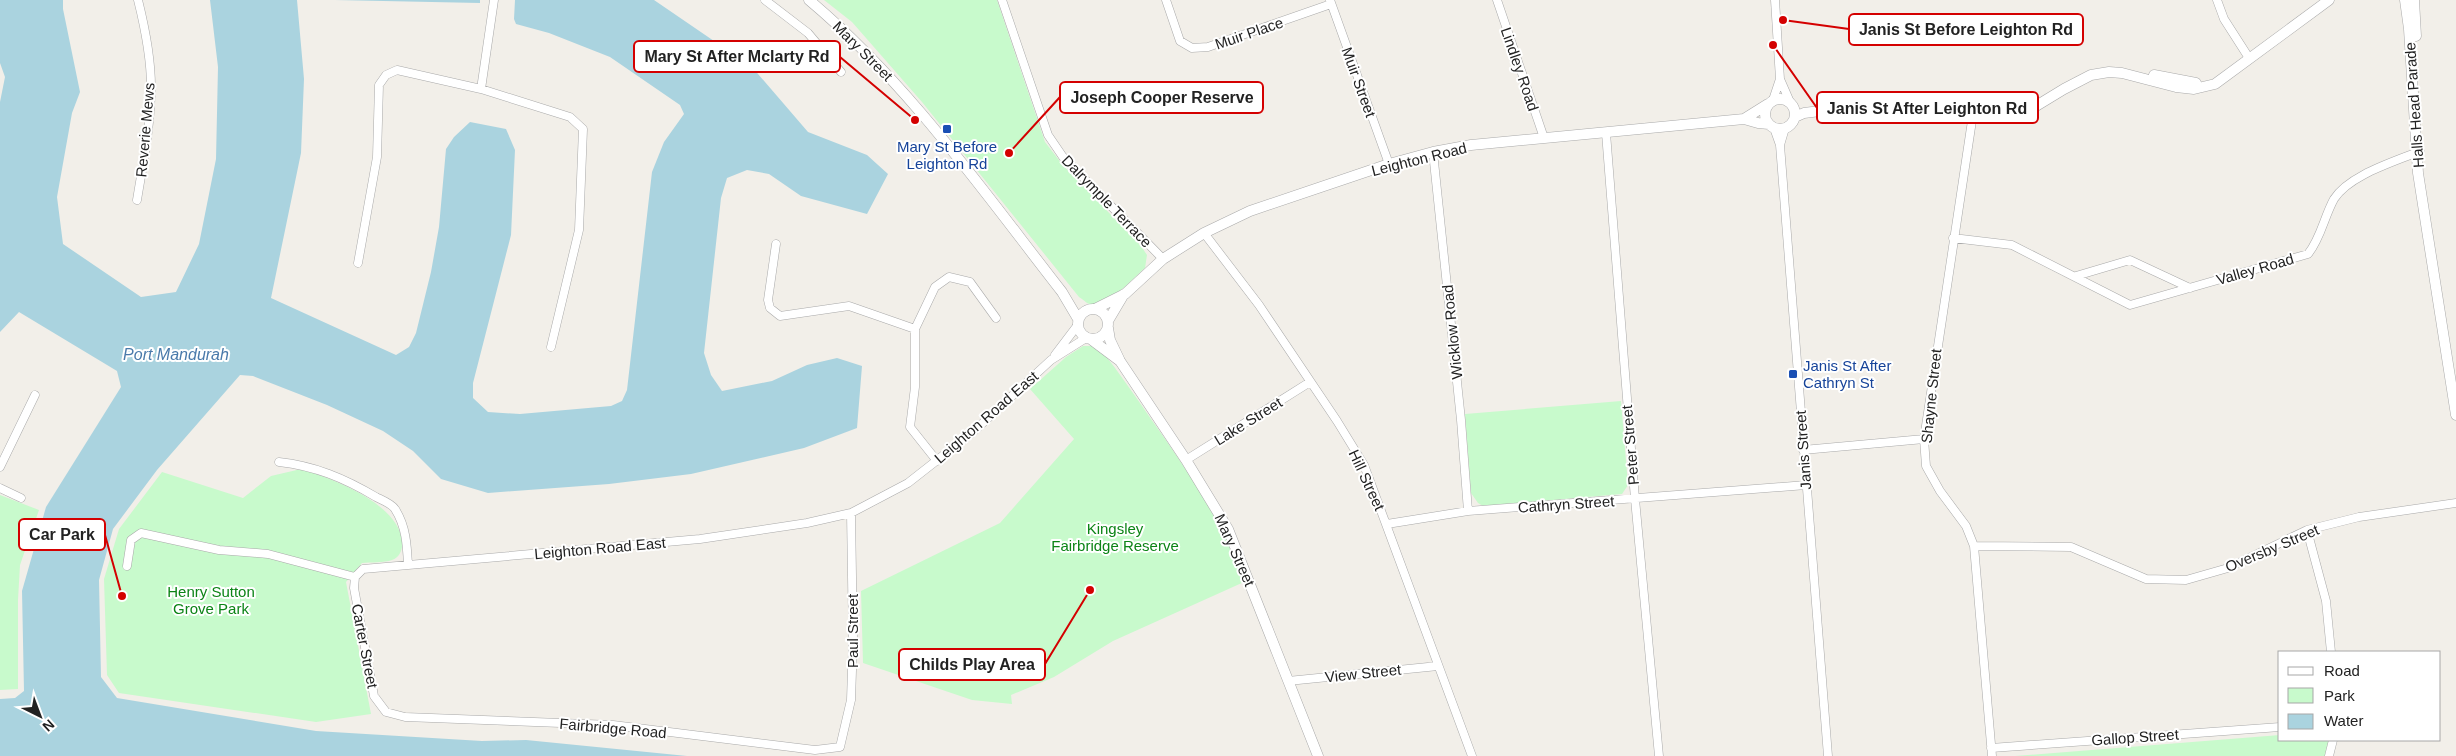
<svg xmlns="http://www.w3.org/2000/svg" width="2456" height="756" viewBox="0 0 2456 756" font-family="Arial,sans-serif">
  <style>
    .park { fill: #c8facc }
    .water { fill: #aad3df }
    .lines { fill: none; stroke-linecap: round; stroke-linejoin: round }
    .minor-casing { stroke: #a9a9a9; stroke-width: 9 }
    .tertiary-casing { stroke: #a9a9a9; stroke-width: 11 }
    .minor { stroke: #fff; stroke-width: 8 }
    .tertiary { stroke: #fff; stroke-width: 10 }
    .transit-dot { fill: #1a4fb4; stroke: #fff; stroke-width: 2 }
    .labels { text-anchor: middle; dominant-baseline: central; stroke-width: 4; stroke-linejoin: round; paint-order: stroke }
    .street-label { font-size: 15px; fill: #222; stroke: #fff }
    .transit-label { font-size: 15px; fill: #164399; stroke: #fff }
    .park-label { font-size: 15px; fill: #0c8416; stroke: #fff }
    .water-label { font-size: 16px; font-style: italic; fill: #4a7aab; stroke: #fff }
    .leader { fill: none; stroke: #d40000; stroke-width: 2 }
    .callout-dot { fill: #d40000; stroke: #fff; stroke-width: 2 }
    .callout { fill: #fff; stroke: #d40000; stroke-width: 2 }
    .callout-label { font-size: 16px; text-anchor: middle; font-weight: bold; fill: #222 }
  </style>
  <rect width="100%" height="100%" fill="#f2efe9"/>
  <!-- park -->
  <path class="park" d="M824,0H997L1045,142L1062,164L1141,246L1147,255L1145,268C1134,277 1108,307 1093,305C1088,305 1084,300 1079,297L922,102L852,22Z
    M1083,346H1094L1101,350C1119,372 1135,396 1151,419C1188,471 1222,522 1244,582L1113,641L1054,677L1011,695L1012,704L972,700L863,663L861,591L1000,523L1074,439L1030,389L1066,357Z
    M1621,401L1628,485L1622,494L1483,506L1478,503L1471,493L1465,414Z
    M301,469C332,478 399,504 402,541C403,549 400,557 392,560C384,563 371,562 362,563L346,582L371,714L316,722L119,693L107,675L104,579L119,529L162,472L243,498L271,476Z
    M0,495L39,510L20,565L18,600V689L0,690Z
    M2280,735V740H2329L2325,756H2015Z"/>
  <!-- water -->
  <path class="water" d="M0,0H63V9L80,92L72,113L57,197L63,244L141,297L176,292L199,244L216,159L218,67L210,0H297L304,79L301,153L271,298L396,355L409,347L416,333L431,272L439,227L446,149L454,137L470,122L506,129L515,150L511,235L473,383V398L488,412L520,414L611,406L622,401L627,390L652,172L664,142L684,114L680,105L610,57L549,33L516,24L514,19L515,0H654L752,67L808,132L867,155L888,174L867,214L801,196L769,174L747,170L727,178L721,198L704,353L711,375L722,391L772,381L807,365L837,358L862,366L857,428L804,448L691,474L609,484L488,493L441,479L413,451L383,431L327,405L253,376L240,375L157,470L113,529L99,580L101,677L117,698L316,731L482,741L526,740L687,756H0V699L15,698L24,691L22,591L46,507L121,387L117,371L19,312L0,332V102L5,77L0,63Z
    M335,0H480V3Z"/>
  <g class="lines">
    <!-- minor casing -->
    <g class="minor-casing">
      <path id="minor" d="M765,0L808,33L841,72
        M1002,0L1048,135L1063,157L1163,259
        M1166,0L1180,41L1192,48L1208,47L1331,4
        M1330,0L1389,164
        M1497,0L1544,138
        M1775,0L1780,79L1790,102
        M2217,0L2224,19L2249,58
        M481,89L494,0
        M1773,100L1780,79
        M1973,114L1924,439L1926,466L1940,491L1966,526L1974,546L1992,756
        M1774,128L1780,145L1828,756
        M1606,133L1635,499L1659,756
        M1780,145L1785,128
        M1433,152L1461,420L1468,511
        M137,200C143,163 151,125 151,87C151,58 145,28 138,0
        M1204,233L1259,305L1337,421L1364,465L1472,756
        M1953,238L2012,245L2130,305L2308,254C2321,238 2324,217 2334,199C2349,175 2394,162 2420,151
        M776,244L768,300L770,308L780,316L849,306L915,329
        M358,263L377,157L379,85L386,75L397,70L481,89L570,117L583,129L579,230L551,347
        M2076,276L2130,260L2190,288
        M1055,355L1077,326
        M1803,450L1924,439
        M1186,460L1310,382
        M937,461L910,427L915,387V329L935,287L949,277L970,282L996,318
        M279,462C315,466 344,478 376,497C382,500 392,504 395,509C406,526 407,545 408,565
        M0,467L35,395
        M0,488L21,498
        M1387,524L1468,511L1806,485
        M2307,530L2326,601L2331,652
        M1974,546L2071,547L2146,579L2186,580L2228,568L2307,530L2359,517L2456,503
        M127,566L131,540L141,533L219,550L268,554L355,577
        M355,577L354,588L374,696L386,712L405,717L613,725L815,750L840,747L851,700L853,640L851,513
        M355,577L363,569L700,539L807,523L851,513L908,483L973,432L1051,360L1086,338
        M1288,681L1438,666
        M1991,748L2280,727
        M2329,756L2333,740"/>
    </g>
    <!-- tertiary casing -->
    <g class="tertiary-casing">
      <path id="tertiary" d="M809,0C908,83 983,191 1062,292L1078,319
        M2405,0L2409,29L2418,173L2456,415
        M2414,0L2416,36
        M2154,75L2196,83
        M1765 114a15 15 0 1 1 30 0a15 15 0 1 1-30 0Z
        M1795,117L1804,113L1860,106H1924L2001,118L2023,114L2064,89L2091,75L2109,72L2122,73L2176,87L2194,89L2215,84L2329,0
        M1744,119L1758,123L1769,124
        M1078 324a15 15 0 1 1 30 0a15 15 0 1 1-30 0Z
        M1095,309L1125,294L1163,259L1204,233L1250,211L1389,164L1433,152L1471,145L1744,119L1768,104
        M1108,321L1124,294
        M1108,328L1110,340L1120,361L1186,460L1228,529L1318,756
        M1092,340L1120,361"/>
    </g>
    <!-- minor -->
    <use href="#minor" class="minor"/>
    <!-- tertiary -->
    <use href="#tertiary" class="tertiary"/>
  </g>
  <!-- markers -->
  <g class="transit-dot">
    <rect x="942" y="124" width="10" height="10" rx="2.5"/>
    <rect x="1788" y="369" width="10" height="10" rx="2.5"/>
  </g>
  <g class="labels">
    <!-- street labels -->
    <g class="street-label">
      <text transform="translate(1249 33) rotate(-19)">Muir Place</text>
      <text transform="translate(863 51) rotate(45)">Mary Street</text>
      <text transform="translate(1520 69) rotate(71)">Lindley Road</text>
      <text transform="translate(1359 82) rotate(70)">Muir Street</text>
      <text transform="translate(2414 105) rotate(-94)">Halls Head Parade</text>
      <text transform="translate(145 130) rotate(-85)">Reverie Mews</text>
      <text transform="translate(1419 159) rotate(-14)">Leighton Road</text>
      <text transform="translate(1107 201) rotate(46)">Dalrymple Terrace</text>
      <text transform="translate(2255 269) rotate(-16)">Valley Road</text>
      <text transform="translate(1452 332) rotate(-96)">Wicklow Road</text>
      <text transform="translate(1931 396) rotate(-84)">Shayne Street</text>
      <text transform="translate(986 417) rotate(-41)">Leighton Road East</text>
      <text transform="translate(1248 421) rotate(-32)">Lake Street</text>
      <text transform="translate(1630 445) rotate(-95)">Peter Street</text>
      <text transform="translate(1803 450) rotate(-94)">Janis Street</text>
      <text transform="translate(1367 480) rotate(65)">Hill Street</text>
      <text transform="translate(1566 504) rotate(-4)">Cathryn Street</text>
      <text transform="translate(600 548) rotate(-5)">Leighton Road East</text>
      <text transform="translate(2272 548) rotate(-23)">Oversby Street</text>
      <text transform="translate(1235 550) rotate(66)">Mary Street</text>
      <text transform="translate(852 631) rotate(-90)">Paul Street</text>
      <text transform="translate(365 646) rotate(79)">Carter Street</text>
      <text transform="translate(1363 673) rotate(-6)">View Street</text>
      <text transform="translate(613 728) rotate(5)">Fairbridge Road</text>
      <text transform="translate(2135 737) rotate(-4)">Gallop Street</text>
    </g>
    <!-- transit labels -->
    <g class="transit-label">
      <text x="947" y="146">Mary St Before<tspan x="947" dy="17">Leighton Rd</tspan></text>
      <text x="1803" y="365" text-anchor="start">Janis St After<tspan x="1803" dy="17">Cathryn St</tspan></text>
    </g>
    <!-- park labels -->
    <g class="park-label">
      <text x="1115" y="528">Kingsley<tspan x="1115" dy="17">Fairbridge Reserve</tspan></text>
      <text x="211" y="591">Henry Sutton<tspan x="211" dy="17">Grove Park</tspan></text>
    </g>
    <!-- water labels -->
    <g class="water-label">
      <text x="176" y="354">Port Mandurah</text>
    </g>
  </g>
  <!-- callouts -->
  <path class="leader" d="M1783 20L1849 29M915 120L840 57M1009 153L1060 97M1773 45L1817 108M122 596L105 535M1090 590L1045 664"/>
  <g class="callout-dot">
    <circle cx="1783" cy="20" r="5"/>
    <circle cx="915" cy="120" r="5"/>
    <circle cx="1009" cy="153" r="5"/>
    <circle cx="1773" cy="45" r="5"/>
    <circle cx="122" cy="596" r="5"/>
    <circle cx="1090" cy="590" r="5"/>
  </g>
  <g class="callout">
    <rect x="1849" y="14" width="234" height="31" rx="5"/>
    <rect x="634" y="41" width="206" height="31" rx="5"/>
    <rect x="1060" y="82" width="203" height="31" rx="5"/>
    <rect x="1817" y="92" width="221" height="31" rx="5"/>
    <rect x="19" y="519" width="86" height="31" rx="5"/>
    <rect x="899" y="649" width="146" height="31" rx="5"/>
  </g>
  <g class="callout-label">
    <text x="1966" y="35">Janis St Before Leighton Rd</text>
    <text x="737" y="62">Mary St After Mclarty Rd</text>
    <text x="1162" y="103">Joseph Cooper Reserve</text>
    <text x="1927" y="114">Janis St After Leighton Rd</text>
    <text x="62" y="540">Car Park</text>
    <text x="972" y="670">Childs Play Area</text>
  </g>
  <!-- legend -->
  <rect x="2278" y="651" width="162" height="90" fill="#ffffff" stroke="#a7a7a7"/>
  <rect x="2288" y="667" width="25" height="8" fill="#ffffff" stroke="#a7a7a7"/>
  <text x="2324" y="676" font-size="15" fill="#222222">Road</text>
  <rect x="2288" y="688" width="25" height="15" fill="#c8facc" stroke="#a7a7a7"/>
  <text x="2324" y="701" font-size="15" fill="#222222">Park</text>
  <rect x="2288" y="714" width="25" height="15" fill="#aad3df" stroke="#a7a7a7"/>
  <text x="2324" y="726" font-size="15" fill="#222222">Water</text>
  <!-- north arrow -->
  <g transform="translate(40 716) rotate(138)" stroke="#ffffff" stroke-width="4" paint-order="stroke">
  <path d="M0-4L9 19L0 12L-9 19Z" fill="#222222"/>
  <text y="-8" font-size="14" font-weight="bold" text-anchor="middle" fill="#222222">N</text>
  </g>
</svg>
